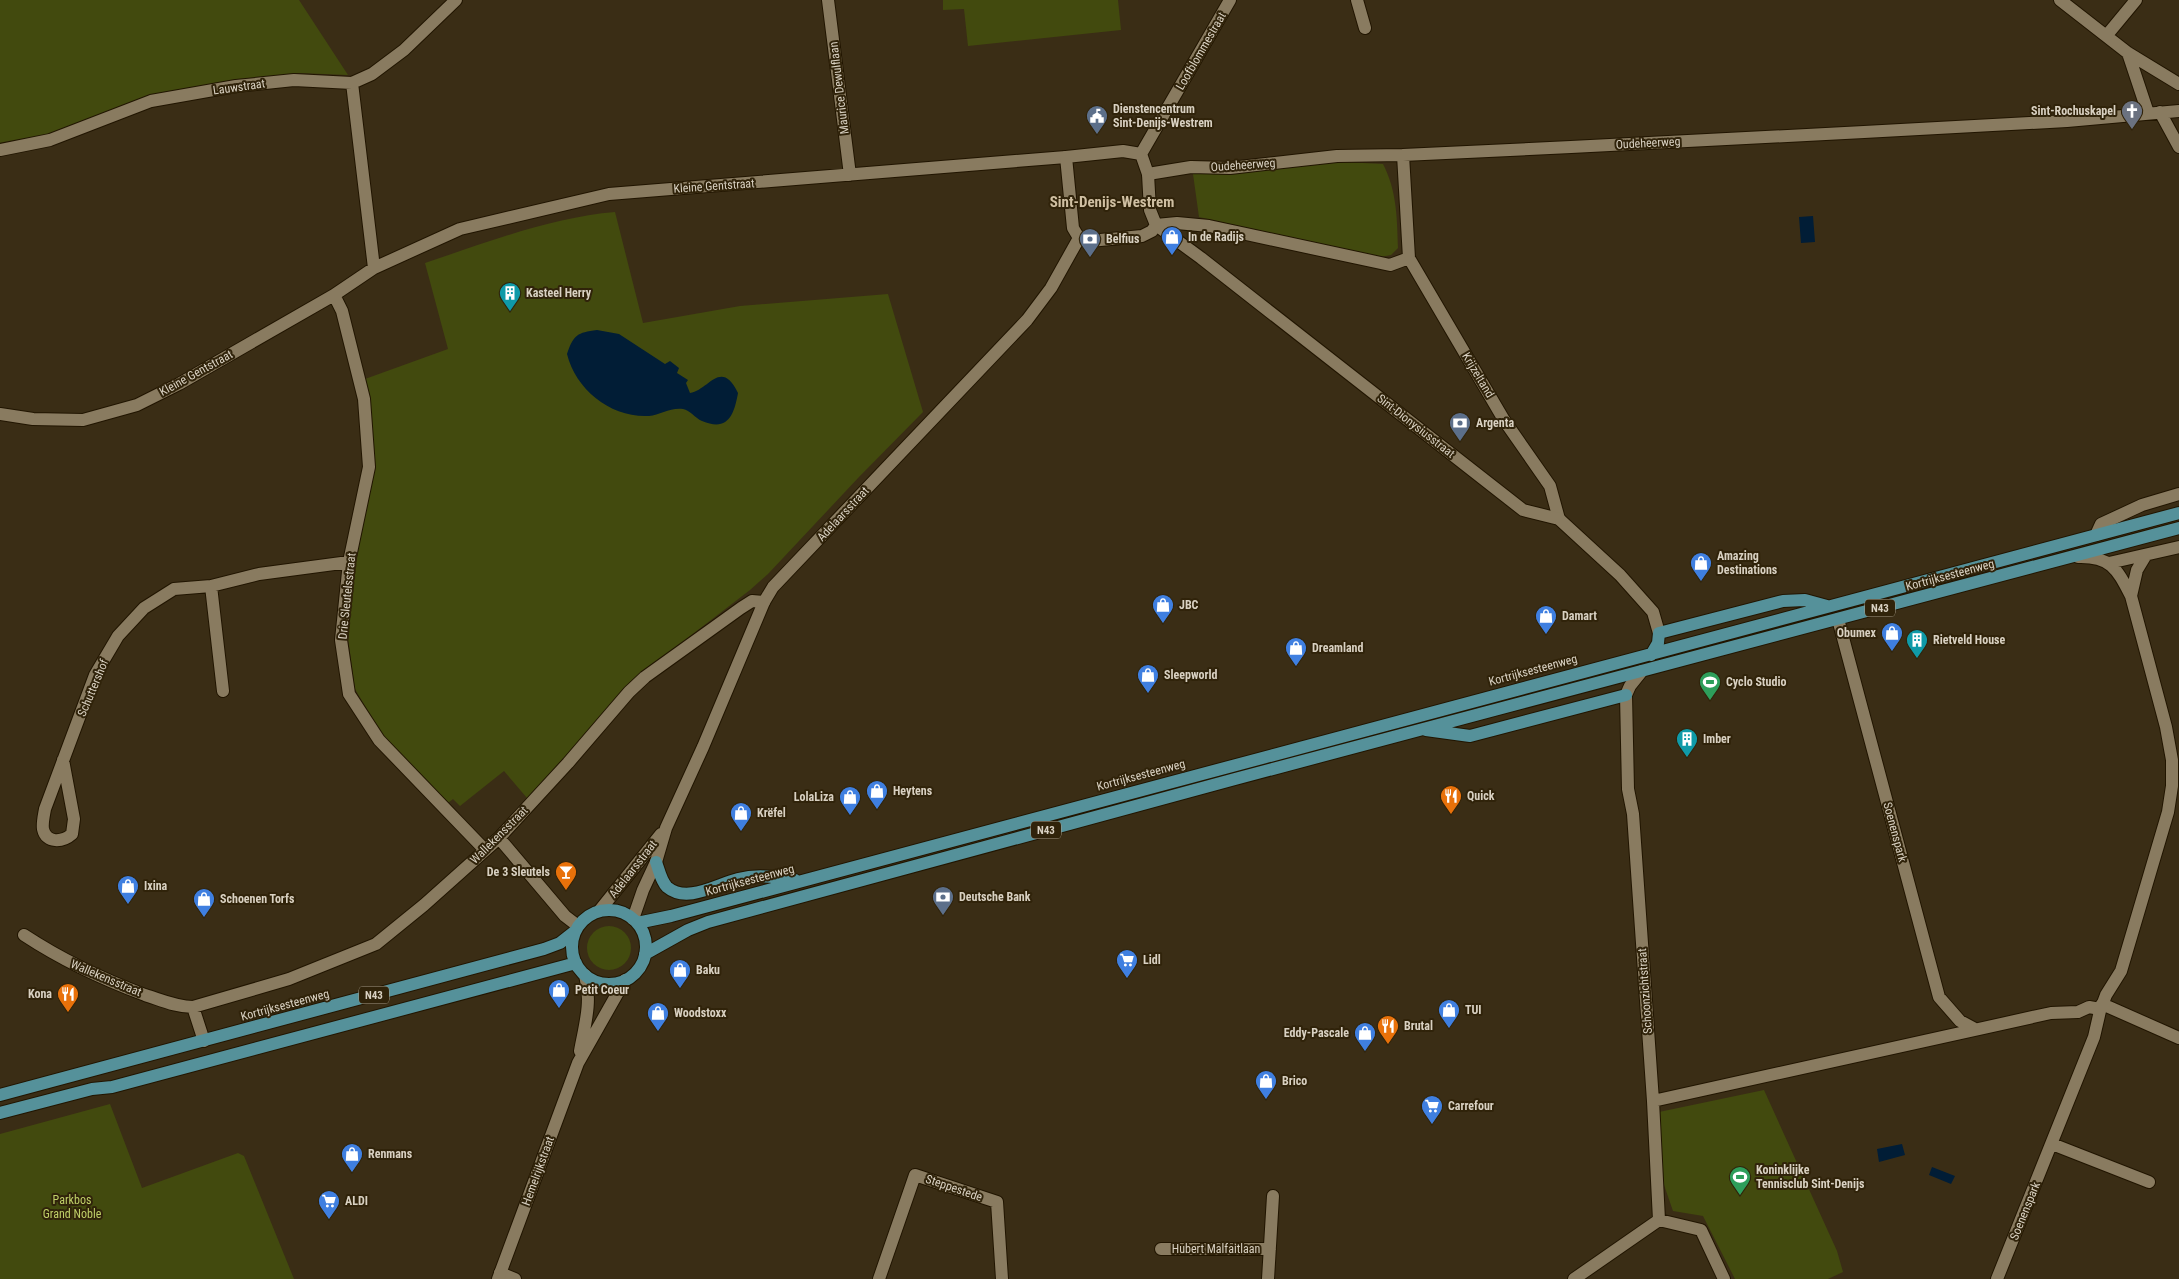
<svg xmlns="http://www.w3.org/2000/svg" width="2179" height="1279" viewBox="0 0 2179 1279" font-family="'Roboto Condensed',sans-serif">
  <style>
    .green { fill: #424a0e }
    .water { fill: #011d36 }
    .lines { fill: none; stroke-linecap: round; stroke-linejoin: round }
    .minor-casing { stroke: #211500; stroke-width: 14 }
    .tertiary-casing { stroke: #211500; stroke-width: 14 }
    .primary-casing { stroke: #211500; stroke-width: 14 }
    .minor { stroke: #897b60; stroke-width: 12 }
    .tertiary { stroke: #897b60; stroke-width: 12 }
    .primary { stroke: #55919a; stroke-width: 12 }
    .labels { text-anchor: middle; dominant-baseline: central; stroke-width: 4; stroke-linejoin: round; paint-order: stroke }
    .shield { fill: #30230a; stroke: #a69d8b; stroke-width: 1 }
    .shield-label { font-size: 11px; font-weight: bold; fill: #d9d1c2 }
    .street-label { font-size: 12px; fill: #d9d1c2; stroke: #30230a }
    .poi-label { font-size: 12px; font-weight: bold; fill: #d9d1c2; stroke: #30230a; text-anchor: start }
    .park-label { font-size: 12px; fill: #bfcf68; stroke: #30230a }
    .quarter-label { font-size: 15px; font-weight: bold; fill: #d0c0a3; stroke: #30230a }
  </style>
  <rect width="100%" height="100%" fill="#3a2d15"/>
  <!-- green -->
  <path class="green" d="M0,0H299L348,75L299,73L249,80L48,136L0,145Z
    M943,0H1118L1121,30L968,46L964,9L943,10Z
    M1343,162L1383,164C1397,191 1397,218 1398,248L1391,255L1380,257L1199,217L1193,174Z
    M615,212L643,323L740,306L888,294L923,412L859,477L768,574L750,590L646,670L527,798L504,771L460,806L453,799L448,803L381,733L355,689L347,631L354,559L374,463L365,379L448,349L425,263C485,243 552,217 615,212Z
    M587 948a22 22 0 1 1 44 0a22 22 0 1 1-44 0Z
    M1764,1090L1837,1251L1843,1272L1828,1279H1735L1703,1216L1673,1211L1663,1182L1659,1112Z
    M110,1104L142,1188L238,1153L244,1156L294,1279H0V1134Z"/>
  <!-- water -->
  <path class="water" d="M1813,216L1815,242L1801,243L1799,217Z
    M597,330L619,334L665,364L670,361L679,368L677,373L688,380L686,383L690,393C709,390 721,358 738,393C734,415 728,432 702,421C695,418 690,410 683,409C671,407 660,415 649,416C611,418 576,390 567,354C574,334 577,333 597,330Z
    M1902,1144L1905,1155L1879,1162L1877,1149Z
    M1932,1167L1955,1176L1951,1184L1929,1175Z"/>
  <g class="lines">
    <!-- minor casing -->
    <g class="minor-casing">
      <path id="minor" d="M828,0L850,175
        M1357,0L1365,28
        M2060,0L2128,53L2179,84
        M2107,35L2136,0
        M2128,53L2148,113
        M352,83L374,268
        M2160,112L2179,147
        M0,150L50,140L151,101L236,86L294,80L352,83L372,74L404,50L456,0
        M1403,155L1409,258L1504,420L1550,486L1559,519
        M1148,174L1191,167L1230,168L1337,156L1403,155L1571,147L1864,132L2067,121L2179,111
        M1156,225L1177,223L1209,226L1390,265L1409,258
        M334,295L342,311L364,399L369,467L349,562L341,640L349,694L379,740L485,850
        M0,414L33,419L83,420L137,405L179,384L334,295L374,268L460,229L609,194L1066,157
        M2096,535L2101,524L2142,505L2179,494
        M2109,563L2179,547
        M211,586L223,691
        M2131,596L2137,570L2146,555
        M1838,619L1939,997L1960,1021L1975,1029
        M1642,671L1630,686L1626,695L1628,789L1633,814L1653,1101L1659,1220L1701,1230L1724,1279
        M63,760L74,819L72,834C63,842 46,844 43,829C42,823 44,815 45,809L95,675L118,636L144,608L174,589L211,586L259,574L349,562
        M499,838L565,916L578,926
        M24,935C62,960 102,979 145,995C161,1000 176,1007 193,1007L289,979L376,944L424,905L499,838L568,763L629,692L645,677L741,608L752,601L764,602
        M2102,1004L2179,1038
        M193,1007L204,1041
        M1653,1101L2051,1013L2078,1012L2089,1007L2100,1009
        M2052,1144L2149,1182
        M1161,1249H1270
        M500,1273L515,1279
        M879,1279L915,1175L997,1202L1002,1279
        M1268,1279L1273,1196
        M1574,1279L1659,1220
        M1997,1279L2094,1037L2100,1011L2106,995L2121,971L2168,812L2172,786V760L2166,727L2131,596C2117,569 2111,556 2078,557"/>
    </g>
    <!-- tertiary casing -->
    <g class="tertiary-casing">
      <path id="tertiary" d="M1141,154L1148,174L1150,210L1156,225L1201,258L1523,510L1559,519L1620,575L1653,612L1659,633
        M1141,154L1123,151L1066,157L1073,228L1079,238L1090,241L1142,236L1152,231L1156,225
        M1141,154L1230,0
        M600,910L661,834
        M633,919L643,890L656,862L666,828L703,747L764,602L773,587L1027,320L1051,288L1079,238
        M580,1051C585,1024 592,1002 585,975
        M498,1279L578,1063L625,980"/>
    </g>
    <!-- primary casing -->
    <g class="primary-casing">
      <path id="primary" d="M1651,655L1658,643L1659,633L1783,601L1805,600L1827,606
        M1426,730L1470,736L1626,695
        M656,862C659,870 661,881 667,887C687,904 717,884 738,879C758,874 775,877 795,880
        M572 947a37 37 0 1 1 74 0a37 37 0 1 1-74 0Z
        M637,923L671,916L2179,513
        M645,954L688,930L708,922L1235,779L2179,528
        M0,1095L544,949L560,943L574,932
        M0,1113L92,1089L112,1087L576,963"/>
    </g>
    <!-- minor -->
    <use href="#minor" class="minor"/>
    <!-- tertiary -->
    <use href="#tertiary" class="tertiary"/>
    <!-- primary -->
    <use href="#primary" class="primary"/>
  </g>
  <!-- icons -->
  <defs>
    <g id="church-pin" transform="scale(1.125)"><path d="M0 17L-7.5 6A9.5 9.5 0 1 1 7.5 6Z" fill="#6b7280" stroke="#30230a"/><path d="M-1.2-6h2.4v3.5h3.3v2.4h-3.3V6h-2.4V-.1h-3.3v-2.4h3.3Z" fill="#fff"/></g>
    <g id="civic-pin" transform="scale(1.125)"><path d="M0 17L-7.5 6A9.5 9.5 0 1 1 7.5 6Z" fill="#5c6f8a" stroke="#30230a"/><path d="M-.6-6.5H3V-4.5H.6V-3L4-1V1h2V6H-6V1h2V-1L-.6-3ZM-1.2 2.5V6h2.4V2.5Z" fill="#fff"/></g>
    <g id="shop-pin" transform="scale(1.125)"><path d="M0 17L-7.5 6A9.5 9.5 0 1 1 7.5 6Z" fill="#3f7fe0" stroke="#30230a"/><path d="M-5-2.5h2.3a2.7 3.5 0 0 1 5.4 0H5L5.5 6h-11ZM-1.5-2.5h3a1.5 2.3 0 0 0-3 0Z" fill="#fff"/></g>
    <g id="bank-pin" transform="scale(1.125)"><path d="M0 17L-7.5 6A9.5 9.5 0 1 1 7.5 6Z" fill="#5c6f8a" stroke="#30230a"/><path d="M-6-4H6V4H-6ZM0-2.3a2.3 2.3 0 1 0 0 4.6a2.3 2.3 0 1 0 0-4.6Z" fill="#fff"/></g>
    <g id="building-pin" transform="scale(1.125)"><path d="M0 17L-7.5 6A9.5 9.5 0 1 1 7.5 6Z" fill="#0f9aa8" stroke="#30230a"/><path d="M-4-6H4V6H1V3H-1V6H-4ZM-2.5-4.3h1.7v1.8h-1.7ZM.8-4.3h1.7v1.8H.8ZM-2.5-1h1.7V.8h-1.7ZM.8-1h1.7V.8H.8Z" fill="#fff"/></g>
    <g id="stadium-pin" transform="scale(1.125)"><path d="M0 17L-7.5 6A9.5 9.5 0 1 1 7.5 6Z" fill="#2e9e5b" stroke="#30230a"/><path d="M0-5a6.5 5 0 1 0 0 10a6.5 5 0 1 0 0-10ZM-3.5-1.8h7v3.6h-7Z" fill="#fff"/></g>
    <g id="restaurant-pin" transform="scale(1.125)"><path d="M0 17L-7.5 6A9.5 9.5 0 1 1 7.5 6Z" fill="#e8710a" stroke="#30230a"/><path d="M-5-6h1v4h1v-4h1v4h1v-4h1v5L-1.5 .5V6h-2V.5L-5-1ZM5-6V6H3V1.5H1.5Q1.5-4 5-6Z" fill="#fff"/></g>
    <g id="bar-pin" transform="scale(1.125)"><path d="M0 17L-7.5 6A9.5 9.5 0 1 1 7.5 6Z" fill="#e8710a" stroke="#30230a"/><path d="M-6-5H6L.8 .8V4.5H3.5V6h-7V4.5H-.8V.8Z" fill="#fff"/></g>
    <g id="supermarket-pin" transform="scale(1.125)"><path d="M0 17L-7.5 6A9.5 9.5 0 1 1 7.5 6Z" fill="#3f7fe0" stroke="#30230a"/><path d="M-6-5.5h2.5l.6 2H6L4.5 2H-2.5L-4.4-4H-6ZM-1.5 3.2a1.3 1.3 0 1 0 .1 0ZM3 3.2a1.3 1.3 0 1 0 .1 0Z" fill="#fff"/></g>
  </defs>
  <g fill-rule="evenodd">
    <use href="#church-pin" x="2132" y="111"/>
    <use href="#civic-pin" x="1097" y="116"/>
    <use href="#shop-pin" x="1172" y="237"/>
    <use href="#bank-pin" x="1090" y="239"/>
    <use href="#building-pin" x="510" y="293"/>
    <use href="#bank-pin" x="1460" y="423"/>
    <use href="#shop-pin" x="1701" y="563"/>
    <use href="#shop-pin" x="1163" y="605"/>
    <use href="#shop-pin" x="1546" y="616"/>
    <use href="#shop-pin" x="1892" y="633"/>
    <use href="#building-pin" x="1917" y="640"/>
    <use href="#shop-pin" x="1296" y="648"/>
    <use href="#shop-pin" x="1148" y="675"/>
    <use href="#stadium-pin" x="1710" y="682"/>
    <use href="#building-pin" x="1687" y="739"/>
    <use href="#shop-pin" x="877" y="791"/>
    <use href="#restaurant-pin" x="1451" y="796"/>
    <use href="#shop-pin" x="850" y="797"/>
    <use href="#shop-pin" x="741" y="813"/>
    <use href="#bar-pin" x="566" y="872"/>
    <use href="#shop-pin" x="128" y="886"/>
    <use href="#bank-pin" x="943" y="897"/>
    <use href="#shop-pin" x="204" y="899"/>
    <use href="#supermarket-pin" x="1127" y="960"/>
    <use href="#shop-pin" x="680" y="970"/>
    <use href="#shop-pin" x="559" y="990"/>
    <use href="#restaurant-pin" x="68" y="994"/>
    <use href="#shop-pin" x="1449" y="1010"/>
    <use href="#shop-pin" x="658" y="1013"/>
    <use href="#restaurant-pin" x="1388" y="1026"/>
    <use href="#shop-pin" x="1365" y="1033"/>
    <use href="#shop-pin" x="1266" y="1081"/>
    <use href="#supermarket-pin" x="1432" y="1106"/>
    <use href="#shop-pin" x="352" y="1154"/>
    <use href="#stadium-pin" x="1740" y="1177"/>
    <use href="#supermarket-pin" x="329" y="1201"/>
  </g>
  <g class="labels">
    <!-- shield labels -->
    <g class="shield">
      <rect x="1865" y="599.5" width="30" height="17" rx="4"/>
      <rect x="1031" y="821.5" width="30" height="17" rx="4"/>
      <rect x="359" y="986.5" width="30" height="17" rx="4"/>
    </g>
    <g class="shield-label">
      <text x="1880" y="608">N43</text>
      <text x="1046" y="830">N43</text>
      <text x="374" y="995">N43</text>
    </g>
    <!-- street labels -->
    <g class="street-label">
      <text transform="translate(1201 51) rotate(-60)">Loofblommestraat</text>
      <text transform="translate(239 87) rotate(-8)">Lauwstraat</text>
      <text transform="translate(839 88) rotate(-97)">Maurice Dewulflaan</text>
      <text transform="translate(1648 143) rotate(-3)">Oudeheerweg</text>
      <text transform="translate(1243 165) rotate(-4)">Oudeheerweg</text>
      <text transform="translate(714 186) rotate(-4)">Kleine Gentstraat</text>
      <text transform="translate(196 373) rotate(-29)">Kleine Gentstraat</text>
      <text transform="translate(1478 375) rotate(59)">Krijzeltand</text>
      <text transform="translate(1416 426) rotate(38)">Sint-Dionysiusstraat</text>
      <text transform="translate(843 514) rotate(-47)">Adelaarsstraat</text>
      <text transform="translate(1950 575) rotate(-15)">Kortrijksesteenweg</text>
      <text transform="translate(347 596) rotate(-84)">Drie Sleutelsstraat</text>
      <text transform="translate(1533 670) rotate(-15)">Kortrijksesteenweg</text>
      <text transform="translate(93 688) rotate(-67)">Schuttershof</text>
      <text transform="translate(1141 775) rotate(-15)">Kortrijksesteenweg</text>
      <text transform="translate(1895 832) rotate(75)">Soenenspark</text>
      <text transform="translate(499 835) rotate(-45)">Wallekensstraat</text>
      <text transform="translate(633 869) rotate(-52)">Adelaarsstraat</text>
      <text transform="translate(750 880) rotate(-15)">Kortrijksesteenweg</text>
      <text transform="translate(106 978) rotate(23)">Wallekensstraat</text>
      <text transform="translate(1645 991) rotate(-94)">Schoonzichtstraat</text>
      <text transform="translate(285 1005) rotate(-15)">Kortrijksesteenweg</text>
      <text transform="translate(538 1171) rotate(-70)">Hemelrijkstraat</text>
      <text transform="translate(954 1188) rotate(19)">Steppestede</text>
      <text transform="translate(2025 1211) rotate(-68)">Soenenspark</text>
      <text x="1216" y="1249">Hubert Malfaitlaan</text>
    </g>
    <!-- poi labels -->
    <g class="poi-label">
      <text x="1113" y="109">Dienstencentrum<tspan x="1113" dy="14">Sint-Denijs-Westrem</tspan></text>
      <text x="2116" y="111" text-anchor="end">Sint-Rochuskapel</text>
      <text x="1188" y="237">In de Radijs</text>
      <text x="1106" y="239">Belfius</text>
      <text x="526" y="293">Kasteel Herry</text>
      <text x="1476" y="423">Argenta</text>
      <text x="1717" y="556">Amazing<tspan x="1717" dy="14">Destinations</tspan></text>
      <text x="1179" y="605">JBC</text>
      <text x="1562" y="616">Damart</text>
      <text x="1876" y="633" text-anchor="end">Obumex</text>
      <text x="1933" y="640">Rietveld House</text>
      <text x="1312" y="648">Dreamland</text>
      <text x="1164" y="675">Sleepworld</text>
      <text x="1726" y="682">Cyclo Studio</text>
      <text x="1703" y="739">Imber</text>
      <text x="893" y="791">Heytens</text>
      <text x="1467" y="796">Quick</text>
      <text x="834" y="797" text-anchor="end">LolaLiza</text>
      <text x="757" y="813">Krëfel</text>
      <text x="550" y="872" text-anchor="end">De 3 Sleutels</text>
      <text x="144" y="886">Ixina</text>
      <text x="959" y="897">Deutsche Bank</text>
      <text x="220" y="899">Schoenen Torfs</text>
      <text x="1143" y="960">Lidl</text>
      <text x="696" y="970">Baku</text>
      <text x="575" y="990">Petit Coeur</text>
      <text x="52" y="994" text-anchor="end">Kona</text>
      <text x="1465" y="1010">TUI</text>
      <text x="674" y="1013">Woodstoxx</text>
      <text x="1404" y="1026">Brutal</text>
      <text x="1349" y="1033" text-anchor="end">Eddy-Pascale</text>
      <text x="1282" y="1081">Brico</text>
      <text x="1448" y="1106">Carrefour</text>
      <text x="368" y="1154">Renmans</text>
      <text x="1756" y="1170">Koninklijke<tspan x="1756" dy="14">Tennisclub Sint-Denijs</tspan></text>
      <text x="345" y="1201">ALDI</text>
    </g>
    <!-- park labels -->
    <g class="park-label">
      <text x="72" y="1200">Parkbos<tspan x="72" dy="14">Grand Noble</tspan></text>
    </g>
    <!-- quarter labels -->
    <g class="quarter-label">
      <text x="1112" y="202">Sint-Denijs-Westrem</text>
    </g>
  </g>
</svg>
